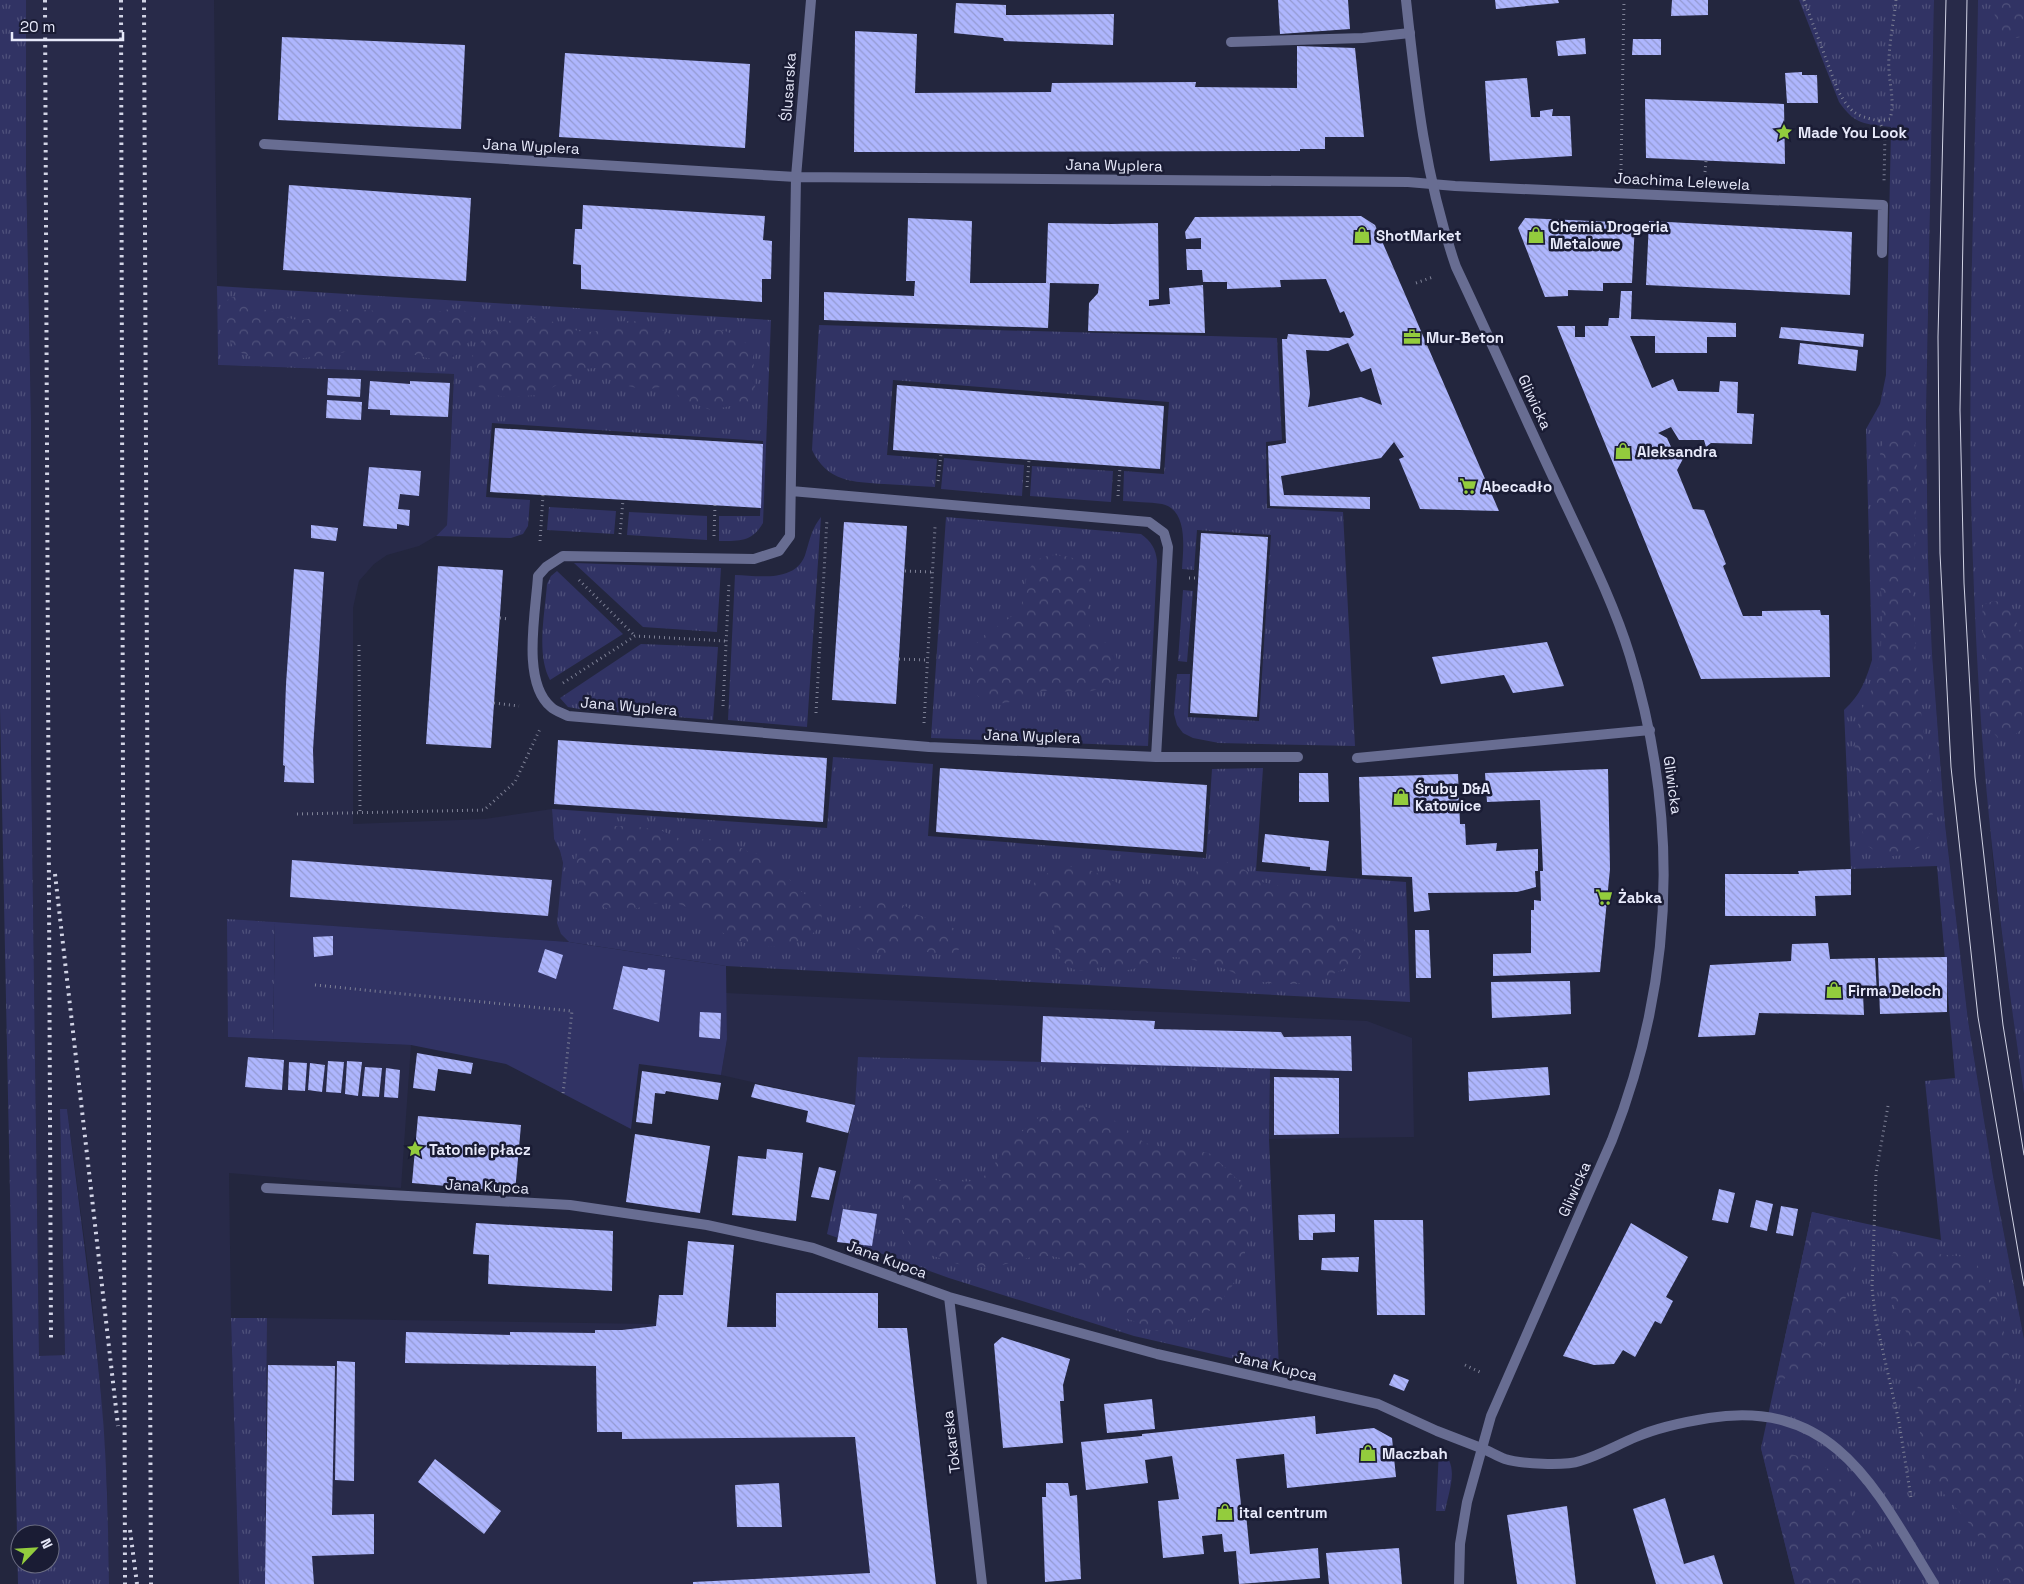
<svg xmlns="http://www.w3.org/2000/svg" width="2024" height="1584" viewBox="0 0 2024 1584" font-family="'Space Grotesk',sans-serif">
  <style>
    .built { fill: #282a49 }
    .grass { fill: url(#grass-tufts); fill-rule: evenodd }
    .forest { fill: url(#forest-crowns) }
    .green { fill: #313364 }
    .building { fill: url(#building-back-hatch); fill-rule: evenodd }
    .lines { fill: none; stroke-linecap: round; stroke-linejoin: round }
    .path { stroke: #7e8196; stroke-width: 3; stroke-dasharray: 1 4; stroke-linecap: butt }
    .service { stroke: #686d92; stroke-width: 10 }
    .minor { stroke: #686d92; stroke-width: 10 }
    .tertiary { stroke: #686d92; stroke-width: 10 }
    .tram { stroke: #d1d3e5; stroke-width: 1 }
    .rail { stroke: #d1d3e5; stroke-width: 4; stroke-dasharray: 2.5 5; stroke-linecap: butt }
    .labels { text-anchor: middle; dominant-baseline: central; stroke-width: 5; stroke-linejoin: round; paint-order: stroke }
    .street-label { font-size: 15px; fill: #e7e9fa; stroke: #1a1c34 }
    .poi-label { font-size: 15px; font-weight: bold; fill: #e7e9fa; stroke: #1a1c34; text-anchor: start }
  </style>
  <defs>
    <pattern id="grass-tufts" width="24" height="20" patternUnits="userSpaceOnUse" patternTransform="scale(1.25)"><rect width="24" height="20" fill="#313364"/><path d="M3 7l-1-3M5 7V3M7 7l1-3M15 17l-1-3M17 17v-4M19 17l1-3" fill="none" stroke="#4f517b"/></pattern>
    <pattern id="forest-crowns" width="20" height="18" patternUnits="userSpaceOnUse" patternTransform="scale(1.25)"><rect width="20" height="18" fill="#313364"/><path d="M2 6a3 3 0 1 1 6 0M12 15a3 3 0 1 1 6 0" fill="none" stroke="#4f517b"/></pattern>
    <pattern id="building-back-hatch" width="6" height="6" patternUnits="userSpaceOnUse" patternTransform="scale(1.25)"><rect width="6" height="6" fill="#aeb6fe"/><path d="M-1 5l2 2M0 0l6 6M5-1l2 2" fill="none" stroke="#949ad1"/></pattern>
  </defs>
  <rect width="100%" height="100%" fill="#23263e"/>
  <!-- built -->
  <path class="built" d="M26,0H214L218,365L454,374L447,525L436,536L419,546L387,555L374,564L359,581L353,608V824L485,819L552,809L554,839L560,851L563,863L561,934L569,942L228,919V1037L411,1045L401,1188L229,1173L231,1318L239,1584H109L107,1487L101,1396L90,1281L67,1109H60L65,1355L39,1357L31,755V420L26,165Z
    M1934,0H1978L1970,399L1974,582L1984,753L1993,862L2004,951L2024,1094V1339L1993,1176L1968,1020L1945,824L1932,653L1928,558L1926,419Z
    M726,993L1367,1021L1412,1038L1414,1137L1269,1139L1270,1069L859,1057L855,1105L721,1075L727,1039Z
    M267,1318L907,1328L936,1584H265Z"/>
  <!-- grass -->
  <path class="grass" d="M0,0H26V165L31,420V755L39,1356L65,1355L60,1109H67C79,1204 92,1299 101,1395C107,1458 108,1521 109,1584H18L0,707ZM20,1534H50V1564H20Z
    M1799,0H1934L1926,419L1928,558L1932,653L1945,824L1968,1020L1993,1176L2024,1339V1584H1795L1761,1448L1812,1212L1941,1240L1925,1081L1955,1078L1937,866L1851,869L1844,710C1861,694 1865,682 1872,660L1866,429L1880,404L1886,375L1891,127C1865,124 1855,125 1839,102Z
    M1978,0H2024V1094C2013,1017 2002,941 1994,864C1980,742 1974,619 1971,496C1968,331 1975,165 1978,0Z
    M217,286L771,320L763,523C752,542 740,541 719,541V516H760L763,441L492,423L486,497L530,500L528,526L523,534L511,538L436,536L447,525L454,374L218,365Z
    M819,325L1277,338L1282,440L1266,442L1267,508L1343,512L1355,746L1219,743L1193,738L1183,733L1177,725L1174,714L1177,674H1190L1188,717L1259,721L1271,535L1197,530L1194,570L1182,569C1183,550 1189,510 1162,504C1149,502 1135,502 1123,501L1124,471L1164,474L1169,402L893,380L887,455L937,459L935,487C918,486 901,485 884,484C853,482 827,482 812,450Z
    M944,458L1024,465L1022,496L941,489Z
    M1032,466L1113,471L1111,502L1030,496Z
    M549,507L616,511L614,534L547,530Z
    M629,512L707,516V540L627,535Z
    M821,517L807,727L728,720L735,575C759,576 798,583 806,552C810,539 812,528 821,517Z
    M946,517L1141,534C1151,541 1156,549 1157,561L1148,746L931,738Z
    M574,563L721,568L717,632L643,627Z
    M557,571L623,634L550,680C536,654 545,613 547,584L551,576Z
    M1183,590L1193,591L1187,662L1178,661Z
    M641,644L718,647L713,720L579,709L568,707L560,698Z
    M833,757L933,764L928,836L1206,858L1212,769L1263,768L1256,871L1406,882L1410,1002L726,966L569,942L561,934L557,923L563,863L560,851L554,839L552,809L827,828Z
    M227,919L275,922L273,1039L228,1037Z
    M858,1057L1270,1068L1269,1139L1279,1369L1134,1336L949,1278L827,1234L855,1105Z
    M231,1318H267L265,1584H239Z
    M1439,1450C1461,1463 1449,1490 1445,1511H1436Z"/>
  <!-- forest -->
  <path class="forest" d="M1991,0H2024V36L2016,38L2002,34L1997,24Z
    M232,297C250,297 246,302 258,308C260,309 264,309 266,310C277,312 287,319 298,320C310,321 324,313 335,311C363,306 393,316 422,315C436,314 448,306 462,310C487,317 468,350 453,357C436,366 402,348 380,348C344,348 259,376 233,346C226,338 225,311 226,301Z
    M538,318C554,320 568,330 585,332C598,333 607,327 619,323C642,316 660,330 680,339C690,338 698,333 707,331C726,326 741,338 753,350C752,372 761,380 750,402L711,410L684,400L670,389L660,387L645,390L628,386L596,368L583,369L540,395L506,397L489,394L478,386L472,373L471,358L482,340L490,332L513,319Z
    M1904,424L1914,434L1917,462L1913,603L1917,682L1932,793L1933,827L1924,845L1904,855L1884,857L1868,846L1858,821L1859,800L1854,751L1860,713L1874,685L1881,647L1882,605L1876,525V491L1881,447L1891,427Z
    M1050,555C1084,556 1096,565 1089,601C1086,613 1088,631 1099,639C1109,645 1115,647 1117,660C1118,663 1119,668 1119,671C1117,678 1112,682 1107,685C1083,698 1068,689 1044,691C1022,693 1006,712 983,699C977,696 974,692 971,686C970,681 970,675 970,671C969,627 1006,631 1021,605C1026,595 1024,583 1028,572C1029,568 1033,564 1036,560Z
    M1993,601L2004,602C2019,619 2024,640 2023,663C2022,670 2020,676 2020,682C2020,698 2023,713 2022,729L2011,738H1998L1991,730L1982,618L1983,605Z
    M611,826H631L660,830L685,841L710,839L727,841L751,853L761,854L771,859L798,889L822,907C822,926 820,930 803,939C778,952 746,948 723,933C708,923 696,910 679,904C661,897 636,911 619,912C613,912 606,908 601,905C577,895 572,873 578,849C582,835 599,830 611,826Z
    M1222,861L1239,866L1262,882L1285,887L1300,894L1332,923L1348,926L1365,939C1362,960 1354,965 1335,973C1308,986 1278,987 1250,979C1241,977 1233,972 1225,969C1208,963 1188,957 1170,957C1152,956 1143,969 1127,970C1120,971 1112,967 1104,967C1093,967 1081,974 1071,968C1065,965 1056,954 1055,947C1054,939 1057,933 1054,925C1047,906 1030,906 1034,883C1085,839 1108,898 1159,890C1170,889 1178,882 1187,877C1198,870 1210,865 1222,861Z
    M876,899H892L907,907L918,915L942,923L962,932L960,948L953,956L930,953L911,946L898,947L881,955L870,953L858,949C847,925 848,906 876,899Z
    M1078,1104L1098,1111L1115,1121L1145,1143L1174,1150L1193,1149L1211,1154L1241,1183L1249,1200L1250,1222L1243,1265L1232,1286L1221,1301L1209,1311L1168,1330L1157,1331L1116,1314L1103,1301L1084,1268L1074,1261L1051,1256L1032,1257L998,1266L979,1267L958,1264L933,1256L910,1245L902,1229L905,1219L903,1197L917,1184L929,1179L948,1182L976,1181L992,1171L1000,1152L1006,1142L1018,1135L1043,1114L1066,1105Z
    M1812,1212L1845,1220C1849,1236 1852,1252 1852,1269C1851,1297 1826,1348 1805,1365C1796,1373 1785,1378 1775,1384Z
    M1905,1246L1921,1247L1938,1254L1966,1257L1977,1265L1995,1290L2024,1425V1584H2005L1991,1556L1973,1528L1939,1488L1925,1459L1920,1434L1919,1398L1912,1345L1892,1301L1887,1278L1893,1252Z
    M1761,1448C1791,1454 1828,1459 1846,1487C1854,1499 1854,1513 1859,1527C1863,1535 1873,1544 1873,1553C1874,1563 1871,1574 1872,1584H1795Z"/>
  <!-- green -->
  <path class="green" d="M275,922L569,942L726,966L727,1039L721,1075L639,1064L631,1129L506,1064L411,1045L273,1039Z"/>
  <!-- building -->
  <path class="building" d="M1278,0H1348L1350,29L1280,34Z
    M1495,0H1558L1559,3L1496,9Z
    M1672,0H1708V15L1671,16Z
    M956,3L1006,5V15L1114,14L1113,45L1004,41L1003,38L954,33Z
    M855,31L917,34L915,93L1051,92L1052,83L1196,82L1195,87L1297,88V46L1355,48L1364,137H1325V149H1300V151L854,152Z
    M282,37L465,45L461,129L278,120Z
    M1585,38L1586,54L1558,56L1556,41Z
    M1633,39H1661V55H1632Z
    M565,53L750,64L745,148L559,137Z
    M1802,72V75H1817L1818,103H1787L1785,73Z
    M1527,78L1531,117H1540V111L1553,109L1552,116H1570L1572,156L1490,161L1485,81Z
    M1645,99L1784,104L1785,164L1646,158Z
    M289,185L471,198L466,281L283,270Z
    M583,205L765,216L763,240L772,241L771,279H762V302L581,289V265L573,264L575,229H582Z
    M1361,216L1375,225L1499,511L1420,509L1399,459L1404,457L1394,442L1381,458L1281,476L1284,495L1370,497V509L1270,506L1268,446L1286,443L1282,339H1287L1288,334L1350,338L1354,335L1344,311L1340,313L1326,279L1280,280L1281,287L1227,289V282H1203L1202,270H1187L1186,249H1201V238L1186,239L1185,232L1195,217ZM1348,343L1361,372L1371,368L1382,405L1361,397L1308,407L1310,394L1306,350L1328,351Z
    M908,218L972,221L970,283H1046L1048,223L1111,224L1158,223L1159,299L1149,300V306L1170,304L1169,288L1203,285L1205,333L1088,331L1089,303L1098,293L1099,284L1050,283L1048,328L824,320V292L914,296L915,281H906Z
    M1525,218L1635,223L1632,283H1603V291L1568,290V296L1545,297L1518,228Z
    M1649,221L1852,232L1850,295L1646,285Z
    M1621,291H1632L1631,319L1736,323V337H1707V353H1655V336H1630L1652,388L1673,379L1678,391L1719,392L1720,381L1738,382L1737,413L1754,414L1752,444L1711,443L1706,447L1704,440H1679L1671,427L1658,433L1667,438L1672,449L1684,457L1677,470L1693,509L1704,510L1726,564L1723,566L1743,616H1762V611L1820,610L1821,615H1829L1830,677L1701,679L1557,326H1575V337H1585V326H1608L1609,318H1619Z
    M1781,327L1864,334L1863,347L1779,338Z
    M1800,343L1858,350L1856,371L1798,364Z
    M328,378L361,379L360,397L327,395Z
    M370,381L410,384V381L450,383L448,417L390,415V410L368,409Z
    M897,385L1164,406L1160,469L893,450Z
    M327,400L362,402L361,420L326,418Z
    M495,428L763,444L761,508L490,492Z
    M369,467L421,471L419,496L400,494L398,509L410,510L409,526L397,524V529L363,526Z
    M844,522L907,526L896,704L832,700Z
    M311,525L338,528L336,541L311,538Z
    M1201,533L1268,537L1257,717L1190,713Z
    M438,566L503,570L491,748L426,744Z
    M294,569L324,572L313,750L314,783L284,782L285,766L283,765L286,684Z
    M1547,642L1564,686L1513,693L1504,675L1441,684L1432,657Z
    M558,740L827,758L823,822L554,804Z
    M940,768L1207,785L1203,852L936,832Z
    M1608,769L1610,869L1600,972L1493,976V954L1531,953V910H1534V900L1541,901L1540,871H1543L1542,848L1540,800L1487,802L1485,773Z
    M1299,773H1328L1329,802H1299Z
    M1458,774L1460,824H1465L1466,845L1497,843L1496,851L1538,849V871H1535L1536,887L1517,892L1428,893L1430,910L1414,912L1412,877L1362,875L1359,777Z
    M1265,834L1329,841L1326,871L1310,870V867L1262,862Z
    M292,860L552,880L548,916L290,897Z
    M1851,869V895L1815,896L1816,916H1725V874H1799L1798,871Z
    M1415,930H1429L1431,978H1416Z
    M333,936V955L314,957L313,937Z
    M1828,943L1830,959L1875,958L1877,994H1863L1864,1015L1759,1013L1755,1035L1698,1037L1710,965L1791,961L1792,944Z
    M545,949L563,955L556,979L538,972Z
    M1947,957V1012L1880,1014L1878,958Z
    M623,966L647,970L648,968L665,970L659,1022L613,1009Z
    M1570,981L1571,1014L1492,1018L1491,982Z
    M700,1012L721,1013L720,1039L699,1037Z
    M1043,1016L1155,1021L1154,1029L1281,1032L1284,1037L1351,1036L1352,1071L1041,1062Z
    M417,1053L473,1063L471,1074L438,1069L435,1091L413,1088Z
    M248,1057L284,1060L282,1090L245,1087Z
    M328,1061L344,1062L341,1093L326,1092Z
    M347,1061L362,1062L358,1096L345,1094Z
    M289,1062L307,1063L305,1091L288,1090Z
    M310,1063L325,1065L322,1092L308,1090Z
    M365,1067L382,1068L379,1097L362,1096Z
    M1548,1067L1550,1095L1469,1101L1468,1072Z
    M386,1068L400,1070L398,1098L384,1097Z
    M642,1071L721,1083L718,1100L666,1091L665,1094L655,1093L652,1124L636,1122Z
    M1274,1077L1339,1078V1134L1274,1135Z
    M755,1084L855,1105L848,1133L806,1122L808,1111L751,1097Z
    M418,1116L521,1125L515,1192L412,1183Z
    M635,1134L710,1146L700,1213L626,1202Z
    M767,1149L803,1153L796,1221L732,1215L738,1156L766,1159Z
    M819,1167L836,1171L829,1200L811,1197Z
    M1719,1189L1735,1193L1728,1223L1712,1220Z
    M1756,1200L1773,1204L1767,1231L1750,1227Z
    M1781,1206L1798,1209L1793,1236L1776,1233Z
    M843,1209L877,1214L872,1246L837,1242Z
    M1335,1214V1232L1313,1233V1240H1299L1298,1215Z
    M1374,1220H1423L1425,1315H1377Z
    M476,1223L613,1231L612,1291L488,1284L489,1255L473,1254Z
    M1631,1223L1688,1257L1666,1297L1673,1301L1661,1324L1655,1321L1635,1357L1623,1350L1614,1364L1594,1365L1563,1356Z
    M688,1241L734,1245L727,1327H776V1293H878V1328H907L936,1584H693V1582L870,1573L855,1437L622,1439V1432H597L596,1366L405,1363L406,1332L510,1335V1332L595,1333V1330H622L656,1326L659,1295H683Z
    M1359,1257L1358,1272L1321,1270L1322,1258Z
    M1002,1337L1070,1359L1063,1385L1064,1401H1060L1063,1443L1003,1448L994,1344Z
    M337,1361L355,1362L354,1481L335,1480Z
    M268,1365L335,1366L332,1515L374,1514V1554L312,1556L314,1584H265Z
    M1394,1374L1409,1380L1404,1391L1389,1385Z
    M1152,1399L1155,1429L1107,1433L1104,1404Z
    M1315,1416L1316,1434L1374,1428L1392,1438L1396,1477L1287,1488L1284,1454L1236,1459L1242,1514H1246L1250,1554L1318,1548L1320,1578L1239,1584L1236,1551L1224,1552L1222,1534L1202,1536L1204,1554L1163,1558L1158,1501L1179,1499L1172,1456L1145,1460L1148,1483L1086,1490L1081,1442L1142,1436V1434Z
    M435,1459L501,1511L484,1534L418,1482Z
    M779,1483L782,1527H737L735,1485Z
    M1046,1483H1068L1070,1496L1077,1495L1081,1579L1045,1582L1042,1497H1046Z
    M1665,1498L1684,1564L1714,1555L1723,1584H1656L1633,1509Z
    M1567,1506L1576,1584H1517L1507,1515Z
    M1399,1548L1402,1584H1329L1326,1553Z"/>
  <g class="lines">
    <!-- path -->
    <path class="path" d="M1804,0L1838,91C1852,114 1854,115 1879,121L1885,134L1884,182
      M1879,121L1890,119C1896,99 1887,78 1889,58C1890,38 1894,19 1896,0
      M1621,170L1624,0
      M1705,172L1706,161
      M1416,283L1433,277
      M938,481L941,454
      M1027,487L1029,460
      M1118,496L1120,467
      M620,534L623,500
      M714,536L715,505
      M540,541L543,495
      M905,571L932,572
      M1189,578H1199
      M579,580L635,636
      M500,618L509,619
      M359,645L360,812
      M899,659L927,660
      M563,683L635,636L726,641
      M494,703L519,706
      M723,706L729,583
      M816,713L827,519
      M924,723L935,527
      M297,814L484,810L515,782L540,729
      M315,985L572,1011L563,1094
      M1888,1106L1876,1173L1872,1288L1876,1321L1899,1422L1911,1498
      M1465,1365L1482,1373"/>
    <!-- service -->
    <path class="service" d="M1231,42L1363,38L1410,33
      M1357,758L1650,730
      M1481,1448C1489,1451 1497,1456 1505,1459C1520,1464 1565,1466 1580,1461C1600,1455 1617,1445 1636,1437C1659,1427 1684,1422 1709,1418C1837,1398 1877,1492 1934,1584"/>
    <!-- minor -->
    <path class="minor" d="M811,0L796,177L790,536L779,551L754,559L563,556L546,567L538,576C536,611 521,682 551,707C555,711 562,713 568,716L929,747L1156,757H1298
      M264,144L796,177L1408,182L1455,186L1883,205L1882,253
      M791,491L1149,522L1164,533L1168,547L1156,757
      M266,1188L570,1205L707,1225L813,1248L949,1297L1157,1354L1378,1404L1437,1431L1481,1448
      M949,1297L982,1584"/>
    <!-- tertiary -->
    <path class="tertiary" d="M1406,0C1416,93 1425,178 1456,267C1491,341 1524,416 1559,490C1583,542 1613,600 1630,656C1680,820 1675,980 1612,1140L1491,1416L1467,1502L1460,1544L1459,1584"/>
    <!-- tram -->
    <path class="tram" d="M1946,0L1938,337L1940,553L1951,767L1978,1017L2024,1286
      M1967,0L1960,410L1964,583L1975,777L2003,1025L2024,1155"/>
    <!-- rail -->
    <path class="rail" d="M45,0L51,1342
      M121,0L125,1584
      M144,0L151,1584
      M55,874L118,1426
      M130,1530L137,1584"/>
  </g>
  <!-- icons -->
  <defs>
    <g id="sight-bare" transform="scale(1.35)"><path d="M0-6L1.8-2.2L6-1.7L2.9 1.2L3.7 5.4L0 3.3L-3.7 5.4L-2.9 1.2L-6-1.7L-1.8-2.2Z" fill="#93cc3d" stroke="#1a1c34" stroke-width="2.5" paint-order="stroke"/></g>
    <g id="shop-bare" transform="scale(1.35)"><path d="M-5-2.5h2.3a2.7 3.5 0 0 1 5.4 0H5L5.5 6h-11ZM-1.5-2.5h3a1.5 2.3 0 0 0-3 0Z" fill="#93cc3d" stroke="#1a1c34" stroke-width="2.5" paint-order="stroke"/></g>
    <g id="office-bare" transform="scale(1.35)"><path d="M-6-3h4V-5.5h4V-3h4V5H-6ZM-1-4.5V-3h2v-1.5ZM-6 0V1H6V0Z" fill="#93cc3d" stroke="#1a1c34" stroke-width="2.5" paint-order="stroke"/></g>
    <g id="supermarket-bare" transform="scale(1.35)"><path d="M-6-5.5h2.5l.6 2H6L4.5 2H-2.5L-4.4-4H-6ZM-1.5 3.2a1.3 1.3 0 1 0 .1 0ZM3 3.2a1.3 1.3 0 1 0 .1 0Z" fill="#93cc3d" stroke="#1a1c34" stroke-width="2.5" paint-order="stroke"/></g>
  </defs>
  <g fill-rule="evenodd">
    <use href="#sight-bare" x="1784" y="132"/>
    <use href="#shop-bare" x="1362" y="235"/>
    <use href="#shop-bare" x="1536" y="235"/>
    <use href="#office-bare" x="1412" y="337"/>
    <use href="#shop-bare" x="1623" y="451"/>
    <use href="#supermarket-bare" x="1468" y="486"/>
    <use href="#shop-bare" x="1401" y="797"/>
    <use href="#supermarket-bare" x="1604" y="897"/>
    <use href="#shop-bare" x="1834" y="990"/>
    <use href="#sight-bare" x="415" y="1149"/>
    <use href="#shop-bare" x="1368" y="1453"/>
    <use href="#shop-bare" x="1225" y="1512"/>
  </g>
  <g class="labels">
    <!-- street labels -->
    <g class="street-label">
      <text transform="translate(788 87) rotate(-86)">Ślusarska</text>
      <text transform="translate(531 146) rotate(3)">Jana Wyplera</text>
      <text transform="translate(1114 165) rotate(1)">Jana Wyplera</text>
      <text transform="translate(1682 181) rotate(3)">Joachima Lelewela</text>
      <text transform="translate(1535 402) rotate(65)">Gliwicka</text>
      <text transform="translate(629 706) rotate(5)">Jana Wyplera</text>
      <text transform="translate(1032 736) rotate(2)">Jana Wyplera</text>
      <text transform="translate(1673 785) rotate(82)">Gliwicka</text>
      <text transform="translate(487 1186) rotate(3)">Jana Kupca</text>
      <text transform="translate(1574 1189) rotate(-66)">Gliwicka</text>
      <text transform="translate(887 1259) rotate(20)">Jana Kupca</text>
      <text transform="translate(1276 1366) rotate(13)">Jana Kupca</text>
      <text transform="translate(951 1442) rotate(-97)">Tokarska</text>
    </g>
    <!-- poi labels -->
    <g class="poi-label">
      <text x="1798" y="132">Made You Look</text>
      <text x="1550" y="226">Chemia Drogeria<tspan x="1550" dy="17">Metalowe</tspan></text>
      <text x="1376" y="235">ShotMarket</text>
      <text x="1426" y="337">Mur-Beton</text>
      <text x="1637" y="451">Aleksandra</text>
      <text x="1482" y="486">Abecadło</text>
      <text x="1415" y="788">Śruby D&amp;A<tspan x="1415" dy="17">Katowice</tspan></text>
      <text x="1618" y="897">Żabka</text>
      <text x="1848" y="990">Firma Deloch</text>
      <text x="429" y="1149">Tato nie płacz</text>
      <text x="1382" y="1453">Maczbah</text>
      <text x="1239" y="1512">ital centrum</text>
    </g>
  </g>
  <!-- north arrow -->
  <g transform="translate(35 1549) rotate(65)"><circle r="24" fill="#1a1c34" stroke="#6c6e83"/>
  <path d="M0-4L9 19L0 12L-9 19Z" fill="#93cc3d"/>
  <text y="-8" font-size="14" font-weight="bold" text-anchor="middle" fill="#e7e9fa">N</text>
  </g>
  <!-- scale -->
  <path d="M12 32v8h111v-8" fill="none" stroke="#e7e9fa" stroke-width="2.5"/>
  <text x="20" y="32" font-size="15" fill="#e7e9fa" stroke="#1a1c34" stroke-width="4" paint-order="stroke">20 m</text>
</svg>
